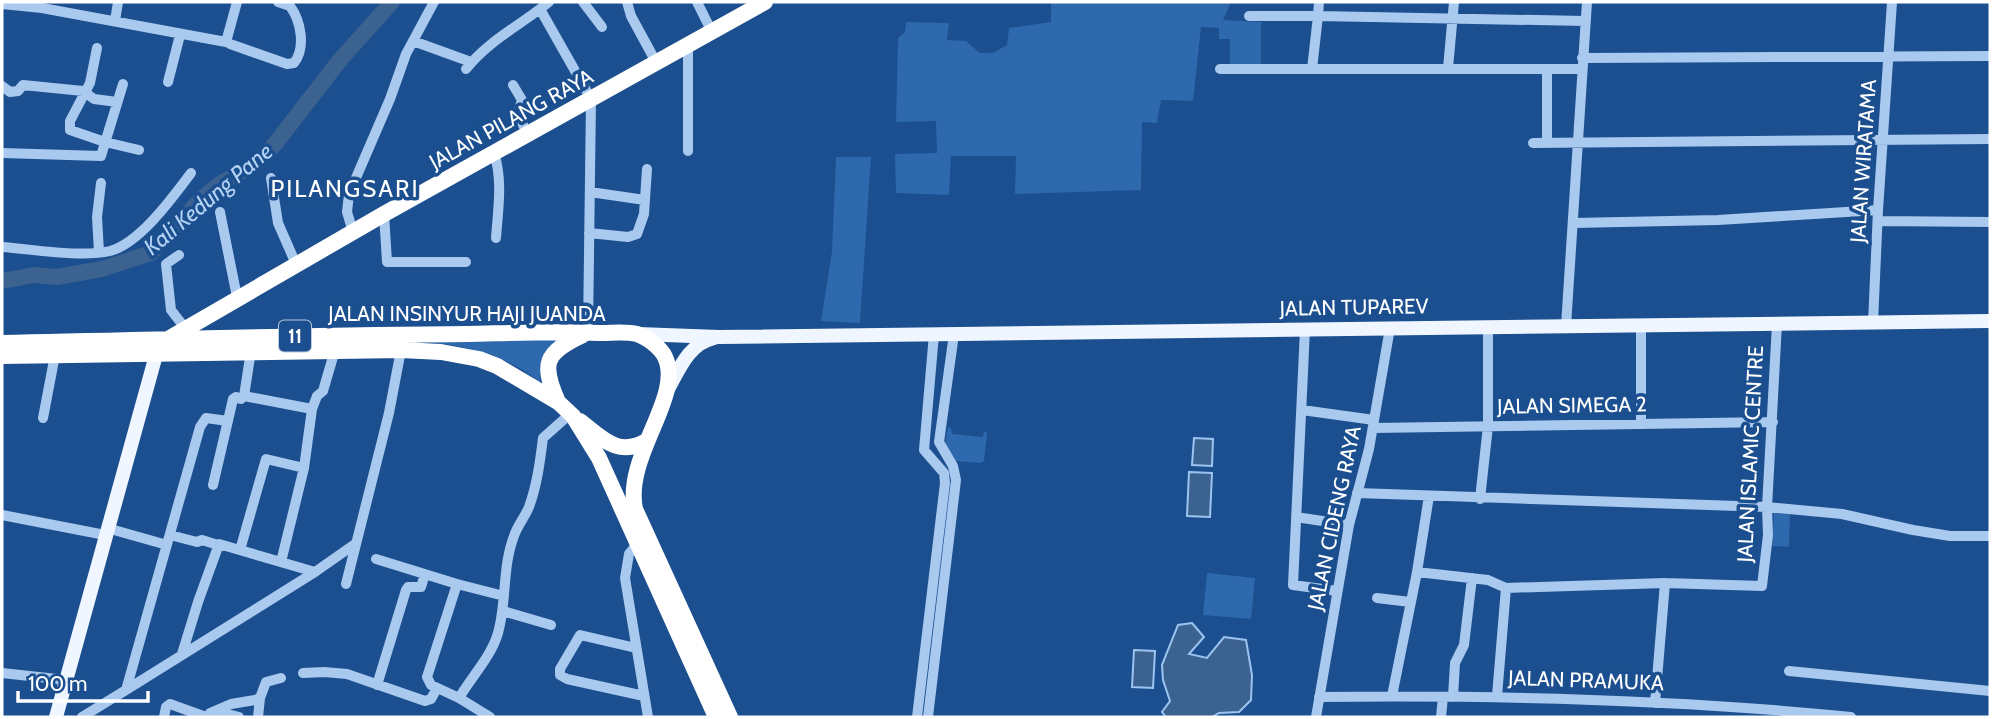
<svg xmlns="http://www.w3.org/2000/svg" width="1992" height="719" viewBox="0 0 1992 719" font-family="Cabin,sans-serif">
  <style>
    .green { fill: #2e69ad }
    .water { fill: #3c6290; stroke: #9cc4f0; stroke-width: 2 }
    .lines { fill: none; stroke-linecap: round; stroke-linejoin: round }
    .river { stroke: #3c6290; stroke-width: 16 }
    .minor { stroke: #a9c9ee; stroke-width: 10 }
    .major { stroke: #f0f6ff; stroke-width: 14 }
    .highway { stroke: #fff; stroke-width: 16 }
    .labels { text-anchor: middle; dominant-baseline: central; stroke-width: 7; stroke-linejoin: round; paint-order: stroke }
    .shield { fill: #1b4f8f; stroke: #bbcadd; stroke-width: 2 }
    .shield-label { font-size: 19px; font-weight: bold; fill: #fff }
    .street-label { font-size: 21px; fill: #fff; stroke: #1b4f8f }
    .water-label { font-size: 23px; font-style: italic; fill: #b5d3f5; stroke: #1b4f8f }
    .quarter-label { font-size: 24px; letter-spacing: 2px; fill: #fff; stroke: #1b4f8f }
  </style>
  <rect width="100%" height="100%" fill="#1b4f8f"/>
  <!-- green -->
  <path class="green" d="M1051,2H1231L1223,20L1261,22V65L1230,64V39H1219V28L1201,27L1193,101L1161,100L1157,123L1142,122L1141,190L1015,194L1016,156H951L949,195L896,193L895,154L937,153L936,121L896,122L898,38L905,32L906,22L949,23L947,40L966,41L980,53H993L1007,45L1009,28L1051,22Z
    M836,157H871L860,323L821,321L832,252Z
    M560,340L541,365L540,382C507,356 471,347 429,342Z
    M948,427L951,428L952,434L983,437L984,431L987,433L984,461L980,463L956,461L945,445Z
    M1774,512H1790L1789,547L1772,546Z
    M1207,573L1255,578L1251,619L1203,615Z"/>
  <!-- water -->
  <path class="water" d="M1194,438L1213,439L1212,466L1192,465Z
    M1189,472L1212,473L1210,517L1187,516Z
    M1192,623L1204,637L1189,654L1207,658L1224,637L1246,640L1252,675L1251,700L1239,712L1219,713L1212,717H1166L1162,712L1170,701L1163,680L1162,665L1178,625Z
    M1134,650L1155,651L1153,688L1132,687Z"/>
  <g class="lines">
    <!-- river -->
    <path class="river" d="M2,281L34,275L57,277L102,269L151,253L201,199L221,183L254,165L275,144L340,60L392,2"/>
    <!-- minor -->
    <path class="minor" d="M583,2L602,27
      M627,2L631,16L656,62
      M697,2L712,32
      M2,4L42,8L226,42L237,2
      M540,9L591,99L588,332
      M1249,16H1318L1319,2
      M115,21L118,2
      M413,41L471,62
      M230,44L287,64L294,63C306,48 301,21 290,6L278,2
      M97,48L90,83L70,121V130L105,142L139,150
      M1582,58L1990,56
      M1448,68L1454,2
      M466,69C489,40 521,25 549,2
      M1220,69H1582
      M1312,69L1318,16L1586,21
      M1547,69V143
      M168,82L180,35
      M513,85L522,100L518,113L527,134
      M2,86L10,92L18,91L23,85L83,91L94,99L117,102
      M1533,143L1990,139
      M688,151V45
      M2,153L101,156L123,84
      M494,153C503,180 498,210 496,238
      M271,178L278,223L296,264
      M590,192L645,200
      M220,212L237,297
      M384,214L387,262H466
      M1878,221L1990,222
      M1573,223L1718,220L1878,210
      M353,232L347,212L349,194L390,99L406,54L434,2
      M589,233L628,237L637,234L644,214L647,169
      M2,247C32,249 81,258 110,251C140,243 173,197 191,173
      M99,252L97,217L101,183
      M179,255L166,264L171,310L185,328
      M1873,323L1878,210L1892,2
      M1566,326L1587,2
      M1305,329L1293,585L1337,591
      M244,396L312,409
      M1302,410L1374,420
      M43,418L55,355
      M1641,424V326
      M1373,428L1773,422
      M213,485L233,399L236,397L241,399L244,396L251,351
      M1357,493L1767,507L1842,514L1913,530L1950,536H1990
      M1480,499L1488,426V327
      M2,515L105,535
      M1296,517L1349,525
      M107,528L167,545
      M170,535L197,542L202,540L218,545
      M638,543L629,554L625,578L648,717
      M240,550L266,459L304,468
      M376,559L457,584L427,677L431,685L459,698L490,717
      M281,562L304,468L312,409L317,396L323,391L335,350
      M1417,572L1488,580L1506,588
      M346,584L389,413L401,350
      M457,584L504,596
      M1377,598L1410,602
      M503,611L551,625
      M636,648L580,635L560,669V675L567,679L644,696
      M182,654L198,602L219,544L315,572
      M1789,671L1990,691
      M2,673L66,680
      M303,673L324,672L347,674L425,701L431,699L437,688
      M377,685L406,590L408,587H421L425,574
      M126,690L315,572L355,544
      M1392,696L1417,572L1429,496
      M1497,696L1506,588L1665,583L1762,586L1768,535L1767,507L1777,324
      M1319,697C1497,695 1674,699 1851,717
      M1453,697L1455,663L1464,645L1472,578
      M459,698C472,676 491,657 498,633C507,601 502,567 514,536C517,526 525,517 529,507C537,485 540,462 543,438L570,414
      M1655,703L1665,583
      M216,711L239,717
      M82,717L126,690L200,427L206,418L228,421
      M164,717L166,707L170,704L206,717
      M209,717L210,713L231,704L255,700L260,698L266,682L281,678
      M258,717L260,698
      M917,717L945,483L944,473L924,450L934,334
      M928,717L956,480L953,466L939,442L954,334
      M1316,717L1349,525L1369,449L1390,328
      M1441,717L1443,697"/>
    <!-- major -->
    <path class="major" d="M638,334L719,337L1990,321
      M667,391C679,370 688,344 714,338
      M56,717L156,355"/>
    <!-- highway -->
    <path class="highway" d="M170,338L384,214L765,2
      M2,343C157,340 312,335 468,334C512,333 556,331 600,333C611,333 626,331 637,334C647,337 661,348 665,357C684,396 624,456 635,509L730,717
      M2,356L401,350L441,352L479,359L497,366L558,402L573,416L599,458L716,717
      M558,402C541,364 544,353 583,335
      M580,421C603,439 619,458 648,440"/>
  </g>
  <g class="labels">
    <!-- shield labels -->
    <rect class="shield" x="279" y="320.5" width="32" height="31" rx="5"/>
    <g class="shield-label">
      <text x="295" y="336">11</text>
    </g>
    <!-- street labels -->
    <g class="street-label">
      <text transform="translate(511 119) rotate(-29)">JALAN PILANG RAYA</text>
      <text transform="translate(1863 161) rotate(-86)">JALAN WIRATAMA</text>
      <text transform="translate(1354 307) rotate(-1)">JALAN TUPAREV</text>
      <text x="467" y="313">JALAN INSINYUR HAJI JUANDA</text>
      <text transform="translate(1572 405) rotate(-1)">JALAN SIMEGA 2</text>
      <text transform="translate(1750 454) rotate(-87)">JALAN ISLAMIC CENTRE</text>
      <text transform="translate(1334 518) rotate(-78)">JALAN CIDENG RAYA</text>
      <text transform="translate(1586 680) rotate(2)">JALAN PRAMUKA</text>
    </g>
    <!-- water labels -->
    <g class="water-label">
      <text transform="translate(208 199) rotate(-40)">Kali Kedung Pane</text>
    </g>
    <!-- quarter labels -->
    <g class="quarter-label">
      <text x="345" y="188">PILANGSARI</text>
    </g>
  </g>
  <!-- border -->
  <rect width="1992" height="719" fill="none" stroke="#ffffff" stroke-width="7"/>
  <!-- scale -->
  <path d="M18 691v10h130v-10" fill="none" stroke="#ffffff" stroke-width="3.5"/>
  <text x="28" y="691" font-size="21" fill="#ffffff" stroke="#1b4f8f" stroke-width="5" paint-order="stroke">100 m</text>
</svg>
